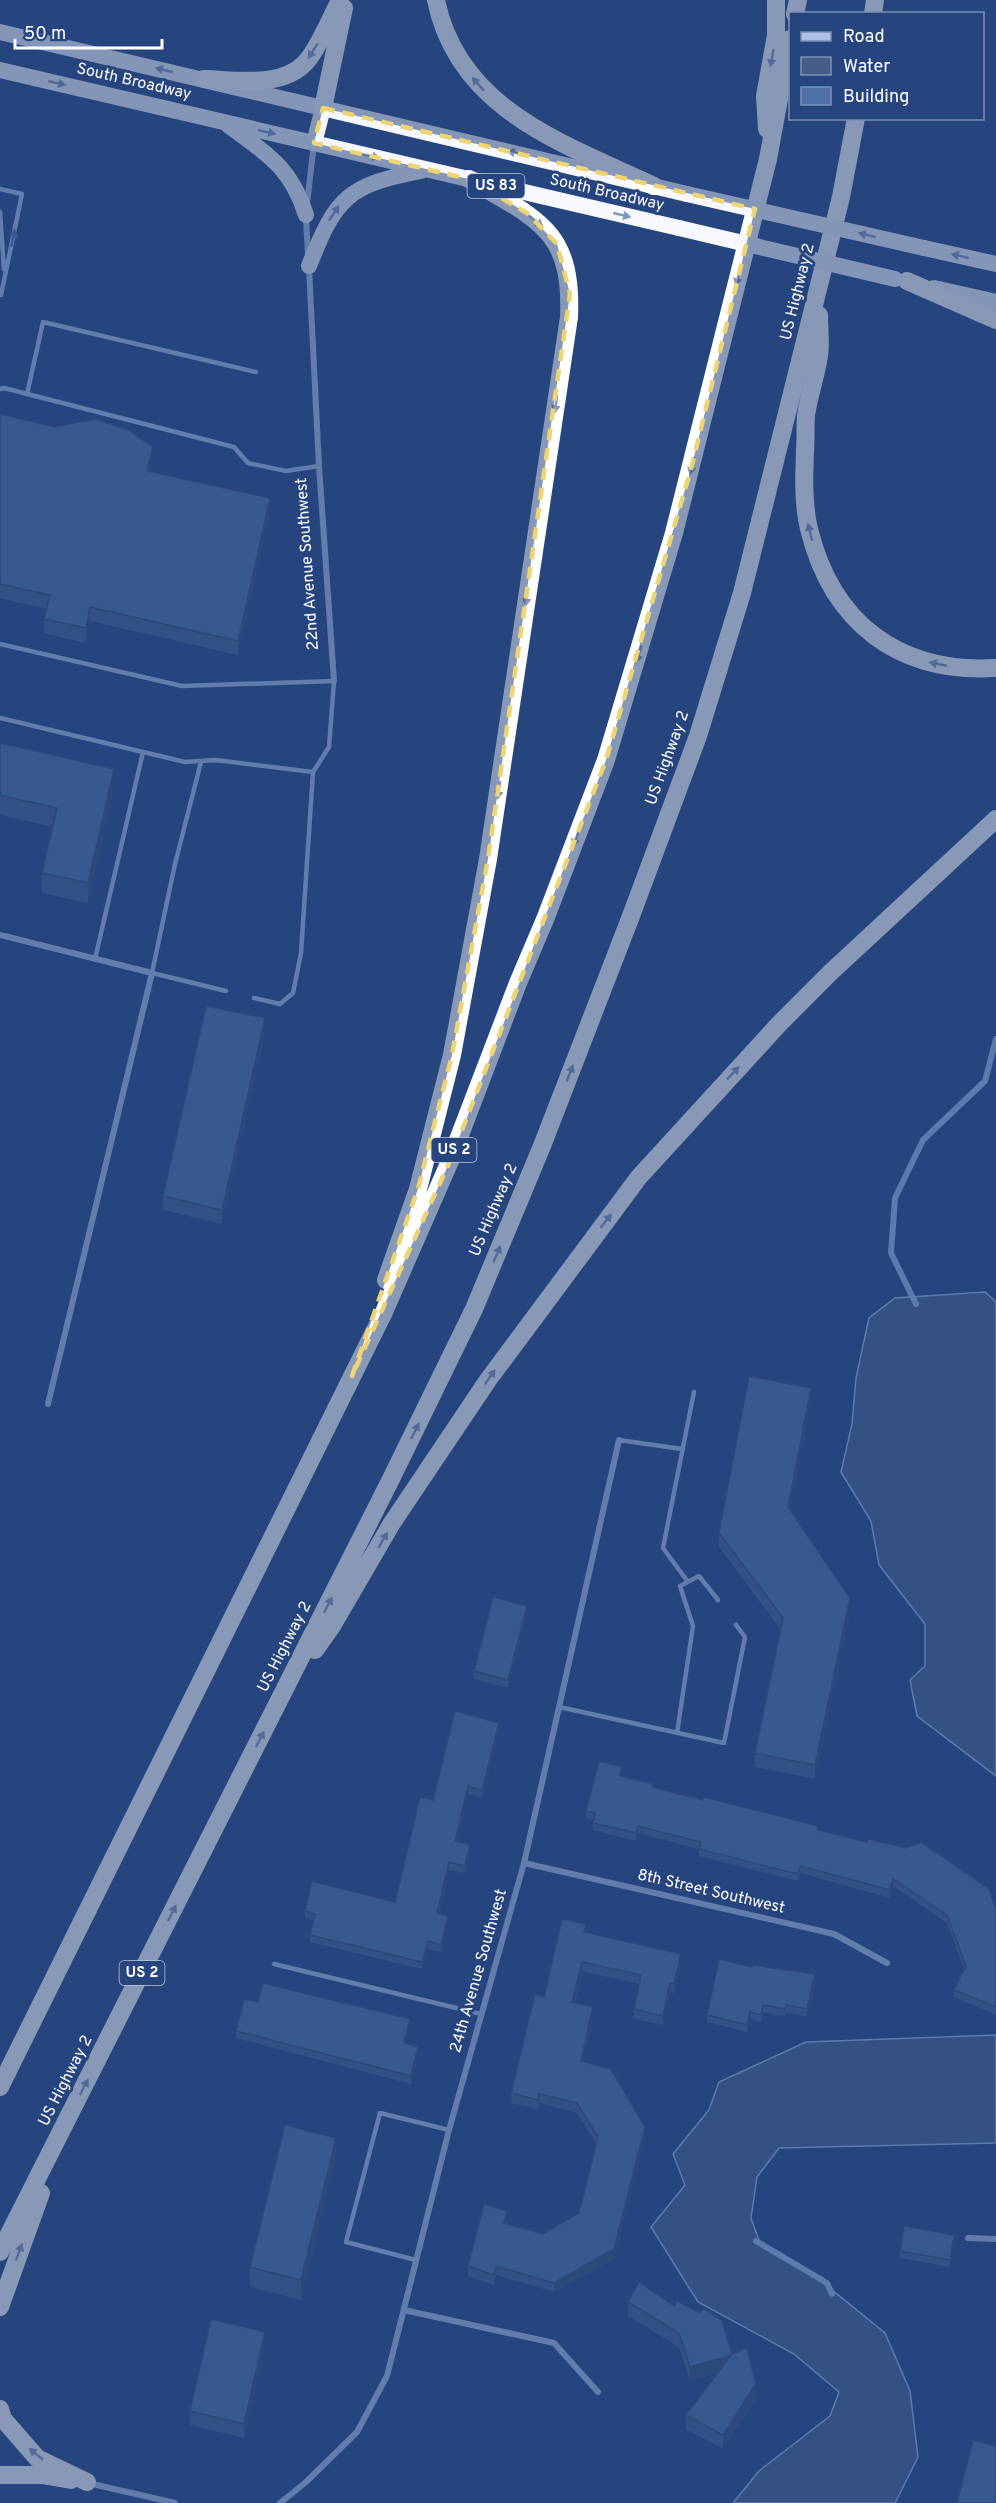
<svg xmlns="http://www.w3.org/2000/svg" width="996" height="2503" viewBox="0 0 996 2503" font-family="Overpass,sans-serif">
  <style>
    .water { fill: #475d87; stroke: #a1bbe6; stroke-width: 1.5 }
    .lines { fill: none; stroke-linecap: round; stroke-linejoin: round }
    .stream { stroke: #a1bbe6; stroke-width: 6 }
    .service { stroke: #acc1e5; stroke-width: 4.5 }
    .minor { stroke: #acc1e5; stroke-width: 6 }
    .trunk { stroke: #f6f8fe; stroke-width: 16 }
    .motorway { stroke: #fff; stroke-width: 18 }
    .trunk-bridge { stroke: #f6f8fe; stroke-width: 16 }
    .wall { fill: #445f90 }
    .shaded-wall { fill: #374e75 }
    .building { fill: #4f6fa7; stroke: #374e75; stroke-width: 1.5 }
    .oneway { fill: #8899b8 }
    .oneway2 { fill: #8496b8 }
    .oneway3 { fill: #5570a2 }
    .marked { fill: none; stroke: #eed572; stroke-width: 4.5; stroke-dasharray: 12 8; stroke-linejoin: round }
    .labels { text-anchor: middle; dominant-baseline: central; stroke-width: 6; stroke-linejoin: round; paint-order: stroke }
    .shield { fill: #26457e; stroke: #bec7d8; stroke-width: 1.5 }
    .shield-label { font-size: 15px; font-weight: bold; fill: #fff }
    .street-label { font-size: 16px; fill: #fff; stroke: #26457e }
  </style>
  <rect width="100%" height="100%" fill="#26457e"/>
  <!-- water -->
  <path class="water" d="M985,1292L996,1302V1776L917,1716L910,1680L925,1666V1624L879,1565L871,1521L841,1472L852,1424L856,1378L869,1318L895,1298Z
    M996,2035V2143L779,2148L757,2177L751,2218L761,2246L821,2281L885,2333L910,2391L918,2457L895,2503H733L759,2471L830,2416L839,2392L794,2354L698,2302L651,2227L685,2185L673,2154L709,2110L719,2082L806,2042Z"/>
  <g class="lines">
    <!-- stream -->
    <path class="stream" d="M916,1304L891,1253L895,1198L923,1140L985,1081L996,1039
      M756,2241L827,2283L832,2294"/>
    <!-- service -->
    <path class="service" d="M0,189L22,194L1,295
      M0,212L4,269
      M0,389L4,388L234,447L248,463L286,471L319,466
      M27,394L43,322L256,372
      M0,644L182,686L334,681L329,747L313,772L301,953L293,993L280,1004L254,998
      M0,718L143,752L95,959
      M143,752L185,762L215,760L313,772
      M201,762L175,864L152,973L226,991
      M619,1440L682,1449
      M688,1582L663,1548L694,1392
      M559,1707L724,1743L745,1637L736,1625
      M677,1733L693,1626L680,1586L699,1576L718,1600
      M274,1964L481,2014
      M416,2260L346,2242L380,2113L449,2130"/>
    <!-- minor -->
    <path class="minor" d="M307,204L314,143
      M306,218L308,255
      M309,268L319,466L334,681
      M0,935L152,973L48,1404
      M524,1863L834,1934L887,1963
      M968,2238L996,2239
      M404,2310L554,2343L598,2392
      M88,2483L175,2503
      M280,2503L306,2482L357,2432L387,2376L449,2130L524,1863L619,1440"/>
    <!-- trunk -->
    <path class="trunk" d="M0,32L687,194
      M0,70L679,228
      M228,125C267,154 291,167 306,215
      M314,143L323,108
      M924,248L996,264
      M309,266C336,197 348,185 421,171
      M934,288L996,302"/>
    <!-- motorway -->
    <path class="motorway" d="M436,0C458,110 565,144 654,186
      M795,14L798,0
      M873,14L875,0
      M204,79C240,80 290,90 312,54C323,37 331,18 340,0
      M323,108L344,8
      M767,129L765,96L776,35V0
      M907,281L996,320
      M819,315C819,329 821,343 819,356C816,376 809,395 806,415C805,427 806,439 805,451C804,476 803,504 809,529C832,623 899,674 996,668
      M386,1280L418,1189L452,1055L488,859L569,317C573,229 536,219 469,179
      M315,1650L332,1626L392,1523L488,1380L639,1177L780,1023L831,972L996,819
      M0,2087L384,1312L450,1161L518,983L546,917L606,760L674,533L768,159L790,39
      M0,2252L391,1479L474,1309L542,1146L631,916L698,736L742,593L841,197L856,118
      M0,2307L41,2193
      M0,2409L3,2419L37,2458L87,2482
      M0,2475H42L71,2480"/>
    <!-- trunk-bridge -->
    <path class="trunk-bridge" d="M687,194L924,248
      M679,228L895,279"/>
  </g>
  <!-- wall -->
  <path class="wall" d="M0,414L153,461L150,471L270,512L238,655L90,621L86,643L44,633V619L47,609L0,598Z
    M0,743L114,789L88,903L42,893V873L53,827L0,815Z
    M265,1033L222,1224L163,1210V1196Z
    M811,1402L790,1510L850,1612L815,1779L755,1767V1753L780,1629L719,1547V1533Z
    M527,1613L508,1688L474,1679V1671Z
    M499,1730L482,1797L468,1794L457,1841L470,1852L465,1873L449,1870L439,1913L448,1923L441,1952L428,1949L422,1969L310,1942V1935L314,1921L305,1918V1911L395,1902L433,1800Z
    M622,1774V1777L653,1787L818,1830L996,1909V2015L954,1997V1990L964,1969L947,1923L893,1886L890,1898L800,1873L798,1881L699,1856V1849L638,1833L636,1841L593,1830V1820L586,1818V1811Z
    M586,1933L681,1964L674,1993L670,1992L663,2025L634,2019V2009L639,1984L582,1971L575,2003L593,2016L583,2061L645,2136L614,2259L554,2292L496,2275L494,2285L468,2276V2266L507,2220L506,2223L543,2234L579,2213L596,2144L577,2113L539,2103L538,2109L511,2103V2093L544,1997Z
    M815,1982L807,2017L786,2012L785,2017L763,2012L761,2022L750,2019L747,2032L707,2022V2015Z
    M258,2002L410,2026L405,2043L418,2054L411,2084L236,2038V2031Z
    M336,2158L301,2300L250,2287V2267Z
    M954,2242L950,2267L900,2258V2251Z
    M628,2302L732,2354L756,2398L723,2449L686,2429V2415L717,2373L690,2381L679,2347L628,2316Z
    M265,2346L244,2438L190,2425V2411Z"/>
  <!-- shaded-wall -->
  <path class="shaded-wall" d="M153,447V461L147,485V471Z
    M270,498V512L238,655V641Z
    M90,607V621L86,643V628Z
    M114,769V789L88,903V883Z
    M265,1018V1033L222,1224V1210Z
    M811,1388V1402L788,1521V1507Z
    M850,1598V1612L815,1779V1765Z
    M527,1606V1613L508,1688V1680Z
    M499,1723V1730L482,1797V1790Z
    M468,1786V1794L455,1848V1841Z
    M638,1826V1833L636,1841V1833Z
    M470,1844V1852L465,1873V1866Z
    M449,1862V1870L437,1920V1913Z
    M893,1879V1886L890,1898V1890Z
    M448,1916V1923L441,1952V1945Z
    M428,1941V1949L422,1969V1962Z
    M681,1954V1964L674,1993V1984Z
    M582,1962V1971L572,2012V2002Z
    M815,1974V1982L807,2017V2009Z
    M670,1983V1992L663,2025V2016Z
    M763,2005V2012L761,2022V2015Z
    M593,2007V2016L581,2070V2061Z
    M750,2012V2019L747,2032V2025Z
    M410,2019V2026L404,2050V2043Z
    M418,2047V2054L411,2084V2076Z
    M645,2127V2136L614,2259L554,2292V2283Z
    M336,2138V2158L301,2300V2280Z
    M954,2235V2242L950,2267V2260Z
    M265,2332V2346L244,2438V2424Z
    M731,2355V2369L690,2381V2367Z
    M756,2384V2398L723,2449V2435Z"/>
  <!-- building -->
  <path class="building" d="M0,414L54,427L95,419L128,430L153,447L147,471L270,498L238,641L90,607L86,628L44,619L50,595L0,584Z
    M0,743L114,769L88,883L42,873L57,808L0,795Z
    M206,1006L265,1018L222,1210L163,1196Z
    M749,1376L811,1388L788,1507L850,1598L815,1765L755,1753L783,1618L719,1533Z
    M493,1597L527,1606L508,1680L474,1671Z
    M455,1711L499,1723L482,1790L468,1786L455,1841L470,1844L465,1866L449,1862L437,1913L448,1916L441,1945L428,1941L422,1962L310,1935L315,1914L305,1911L312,1881L395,1902L420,1797L433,1800Z
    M599,1761L622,1767L620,1776L653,1784L652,1787L703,1800L704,1797L818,1826L817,1830L867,1842L868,1839L906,1848L921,1842L989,1889L996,1909V2007L954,1990L966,1966L947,1915L893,1879L890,1890L800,1866L798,1874L699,1849L701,1842L638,1826L636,1833L593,1823L595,1813L586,1811Z
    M562,1919L586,1924L584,1932L681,1954L674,1984L670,1983L663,2016L634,2009L641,1975L582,1962L572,2002L593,2007L581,2061L611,2069L645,2127L614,2249L554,2283L496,2266L494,2275L468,2266L484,2204L507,2211L504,2223L543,2234L579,2213L598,2137L577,2103L539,2094L538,2100L511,2093L535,1994L544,1997Z
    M719,1959L752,1967V1965L815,1974L807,2009L786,2005L785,2009L763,2005L761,2015L750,2012L747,2025L707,2015Z
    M263,1983L410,2019L404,2043L418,2047L411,2076L236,2031L244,1999L258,2002Z
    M285,2125L336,2138L301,2280L250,2267Z
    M904,2226L954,2235L950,2260L900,2251Z
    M639,2282L674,2306L677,2301L700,2313L703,2308L722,2320L732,2354L747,2348L756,2384L723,2435L686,2415L731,2355L690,2367L679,2333L628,2302Z
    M211,2319L265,2332L244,2424L190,2411Z
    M973,2440L996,2446V2503H957Z"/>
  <!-- one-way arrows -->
  <defs><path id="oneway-solid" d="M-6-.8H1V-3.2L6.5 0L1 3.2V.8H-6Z" transform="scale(1.5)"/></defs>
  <g class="oneway">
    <use href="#oneway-solid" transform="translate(313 51) rotate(123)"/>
    <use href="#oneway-solid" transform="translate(772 58) rotate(100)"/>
    <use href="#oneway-solid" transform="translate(478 84) rotate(-131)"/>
    <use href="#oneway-solid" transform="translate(536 221) rotate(39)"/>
    <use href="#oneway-solid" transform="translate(738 277) rotate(104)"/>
    <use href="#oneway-solid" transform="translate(556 404) rotate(98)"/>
    <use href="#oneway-solid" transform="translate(692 466) rotate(104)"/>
    <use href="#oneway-solid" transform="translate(810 532) rotate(-104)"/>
    <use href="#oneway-solid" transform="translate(527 597) rotate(98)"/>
    <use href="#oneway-solid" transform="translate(639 654) rotate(106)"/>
    <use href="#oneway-solid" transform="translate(938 664) rotate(-169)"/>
    <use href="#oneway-solid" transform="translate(499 790) rotate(98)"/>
    <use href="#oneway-solid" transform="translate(576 838) rotate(111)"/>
    <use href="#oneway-solid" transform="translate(570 1073) rotate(-69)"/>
    <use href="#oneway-solid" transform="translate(733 1073) rotate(-47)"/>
    <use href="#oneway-solid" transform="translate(606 1221) rotate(-52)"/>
    <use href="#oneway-solid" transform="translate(497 1254) rotate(-67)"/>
    <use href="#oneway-solid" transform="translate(490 1377) rotate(-55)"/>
    <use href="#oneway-solid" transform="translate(415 1431) rotate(-64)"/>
    <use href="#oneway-solid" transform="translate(383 1540) rotate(-60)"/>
    <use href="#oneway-solid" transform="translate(328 1605) rotate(-63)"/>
    <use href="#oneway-solid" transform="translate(260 1739) rotate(-63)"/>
    <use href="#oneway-solid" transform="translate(172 1913) rotate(-63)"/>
    <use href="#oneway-solid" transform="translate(84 2087) rotate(-63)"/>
    <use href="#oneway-solid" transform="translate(19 2252) rotate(-70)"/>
    <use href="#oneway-solid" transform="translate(36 2454) rotate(-140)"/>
  </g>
  <g class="oneway2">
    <use href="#oneway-solid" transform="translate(164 70) rotate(-167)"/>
    <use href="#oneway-solid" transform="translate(57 83) rotate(13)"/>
    <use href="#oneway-solid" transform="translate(267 132) rotate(13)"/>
    <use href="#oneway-solid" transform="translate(516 153) rotate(-167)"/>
    <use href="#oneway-solid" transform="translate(371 156) rotate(13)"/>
    <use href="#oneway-solid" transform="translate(334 213) rotate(-56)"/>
    <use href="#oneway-solid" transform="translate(622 215) rotate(13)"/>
    <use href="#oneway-solid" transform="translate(867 235) rotate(-167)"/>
    <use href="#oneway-solid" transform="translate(960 256) rotate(-167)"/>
  </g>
  <use class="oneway3" href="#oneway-solid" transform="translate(13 238) rotate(-78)"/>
  <!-- marked area -->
  <path d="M0 0H996V2503H0ZM323,108L755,209L691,469L606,760L450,1161L352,1376L418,1189L452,1055L488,859L570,294L557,244L527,213L469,179L314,143Z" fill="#26457e" fill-opacity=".55" fill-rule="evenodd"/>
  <path class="marked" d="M323,108L755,209L691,469L606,760L450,1161L352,1376L418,1189L452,1055L488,859L570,294L557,244L527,213L469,179L314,143Z"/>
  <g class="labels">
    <!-- shield labels -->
    <g class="shield">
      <rect x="467.5" y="174" width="57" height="24" rx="4.5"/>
      <rect x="431.5" y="1138" width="45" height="24" rx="4.5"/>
      <rect x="119.5" y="1961" width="45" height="24" rx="4.5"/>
    </g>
    <g class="shield-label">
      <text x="496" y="186">US 83</text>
      <text x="454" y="1150">US 2</text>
      <text x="142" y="1973">US 2</text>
    </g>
    <!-- street labels -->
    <g class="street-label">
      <text transform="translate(134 82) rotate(13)">South Broadway</text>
      <text transform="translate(607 193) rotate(13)">South Broadway</text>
      <text transform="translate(798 292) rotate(-76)">US Highway 2</text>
      <text transform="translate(308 564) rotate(-94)">22nd Avenue Southwest</text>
      <text transform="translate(668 758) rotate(-70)">US Highway 2</text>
      <text transform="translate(494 1210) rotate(-67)">US Highway 2</text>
      <text transform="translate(285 1647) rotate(-63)">US Highway 2</text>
      <text transform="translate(711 1892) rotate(13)">8th Street Southwest</text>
      <text transform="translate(479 1971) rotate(-74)">24th Avenue Southwest</text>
      <text transform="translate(66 2081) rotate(-63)">US Highway 2</text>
    </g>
  </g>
  <!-- legend -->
  <rect x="789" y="12" width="195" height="108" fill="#26457e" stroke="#7d8fb2" stroke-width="1.5"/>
  <rect x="801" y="32" width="30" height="9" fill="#acc1e5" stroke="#7d8fb2" stroke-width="1.5"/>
  <text x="843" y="42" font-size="18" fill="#ffffff">Road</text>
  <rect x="801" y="57" width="30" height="18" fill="#475d87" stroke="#7d8fb2" stroke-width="1.5"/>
  <text x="843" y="72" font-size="18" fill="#ffffff">Water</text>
  <rect x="801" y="87" width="30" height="18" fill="#4f6fa7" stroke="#7d8fb2" stroke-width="1.5"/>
  <text x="843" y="102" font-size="18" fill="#ffffff">Building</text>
  <!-- scale -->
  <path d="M15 39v9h147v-9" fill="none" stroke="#ffffff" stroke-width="3"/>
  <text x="24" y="39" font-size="18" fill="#ffffff" stroke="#26457e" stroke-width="4.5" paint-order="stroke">50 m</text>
</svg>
